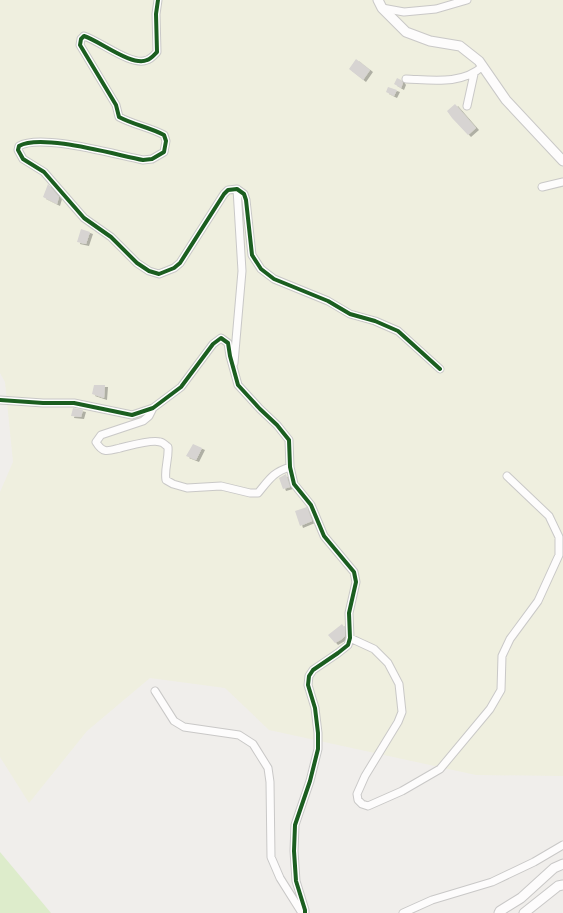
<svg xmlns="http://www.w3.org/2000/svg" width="563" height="913" viewBox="0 0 563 913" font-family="Helvetica,sans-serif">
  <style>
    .farmland { fill: #efefdf }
    .grass { fill: #ddeccb }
    .building { fill: #d7d4d2; filter: url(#shadow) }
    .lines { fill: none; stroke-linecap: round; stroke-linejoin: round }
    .minor-casing { stroke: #c9c8c7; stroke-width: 9 }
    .tertiary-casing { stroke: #c9c8c7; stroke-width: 11 }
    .minor { stroke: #fdfcfc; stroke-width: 7 }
    .tertiary { stroke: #fdfcfc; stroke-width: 9 }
    .cycleway-casing { stroke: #fff; stroke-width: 6 }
    .cycleway { stroke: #1b5e20; stroke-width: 4 }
  </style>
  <defs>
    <filter id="shadow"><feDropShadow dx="3" dy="2" stdDeviation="0" flood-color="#0004"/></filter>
  </defs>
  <rect width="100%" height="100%" fill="#f0eeeb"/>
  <!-- farmland -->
  <path class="farmland" d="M0,0H563V776L476,775L269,730L225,688L150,678L87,731L29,803L0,757V492L13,462L5,382L0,373Z"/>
  <!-- grass -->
  <path class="grass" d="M0,852L51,913H0Z"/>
  <!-- building -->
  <path class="building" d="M356,59L370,70L363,80L349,69Z
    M397,78L401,80L403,83L401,88L394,84Z
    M388,87L397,90L394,96L386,92Z
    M455,104L476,128L468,135L452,118L447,111Z
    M48,184L59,197L57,204L43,197Z
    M81,229L90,232L86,244L77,242Z
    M94,385H105L104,398L92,394Z
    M73,408L83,410L81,417L71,416Z
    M193,444L202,448L196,460L186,456Z
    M286,474L290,487L283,489L279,478Z
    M307,507L312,521L300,526L295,511Z
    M342,624L345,628V636L342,639L335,643L328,635Z"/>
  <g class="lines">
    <!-- minor casing -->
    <g class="minor-casing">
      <path id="minor" d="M158,0L156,14L157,52C154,55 151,59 147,60C132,67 100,41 84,36L81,39L80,45L116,105L119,117C134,125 149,127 164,135L166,141L164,152L152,159L143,160C116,155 41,133 19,146L18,150L23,159L44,172L84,218L111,237L137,263L149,271L159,274L174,268L180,263L224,194L228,190L237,189L244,194L246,200L252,255L261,269L274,279L328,301L350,314L375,321L398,331L440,369
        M382,8L404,12L436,9L467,0
        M406,79C432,80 462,85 483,66
        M467,106L474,74
        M542,187L563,182
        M234,363L242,271L237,189
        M0,400L43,403H74L132,415L153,408L181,387L213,344L221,338L228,343L230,356L238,385L260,409L277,425L289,440L290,467L294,484L311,505L324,536L354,572L356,582L349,613L350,638L348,645L338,653L313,670L309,676L308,685L315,708L318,733V749L310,781L295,825L294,851L296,881L305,910V913
        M153,408L149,416L143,421L101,435L96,442C103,454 108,451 120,448C129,446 152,439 160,442C163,442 166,446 168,447C169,459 164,469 166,480L173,484L187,488L221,486L250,493H258C269,480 273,472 290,467
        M350,638L374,649L388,663L399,684L402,712L398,722L365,776L357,794L358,800L362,804L368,806L402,791L440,769L490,709L501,690L502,656L510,639L538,601L559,555V537L549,516L507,476
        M155,691L174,721L184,727L239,735L253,744L268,768L270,782L271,857L280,878L302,913
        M403,913L432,900L492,882L534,862L563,845"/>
    </g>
    <!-- tertiary casing -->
    <g class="tertiary-casing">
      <path id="tertiary" d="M378,0L382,8L406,32L430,41L460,46L479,61L506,100L563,161
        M499,913L500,911L521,898L554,868L563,864
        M524,913L558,886L563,885"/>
    </g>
    <!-- minor -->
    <use href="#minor" class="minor"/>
    <!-- tertiary -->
    <use href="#tertiary" class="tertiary"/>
    <!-- cycleway casing -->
    <g class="cycleway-casing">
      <path id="cycleway" d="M158,0L156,14L157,52C154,55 151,59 147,60C132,67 100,41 84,36L81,39L80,45L116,105L119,117C134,125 149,127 164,135L166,141L164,152L152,159L143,160C116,155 41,133 19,146L18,150L23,159L44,172L84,218L111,237L137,263L149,271L159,274L174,268L180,263L224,194L228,190L237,189L244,194L246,200L252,255L261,269L274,279L328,301L350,314L375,321L398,331L440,369
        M0,400L43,403H74L132,415L153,408L181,387L213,344L221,338L228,343L230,356L238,385L260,409L277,425L289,440L290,467L294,484L311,505L324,536L354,572L356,582L349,613L350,638L348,645L338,653L313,670L309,676L308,685L315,708L318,733V749L310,781L295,825L294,851L296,881L305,910V913"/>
    </g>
    <!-- cycleway -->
    <use href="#cycleway" class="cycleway"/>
  </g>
</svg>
